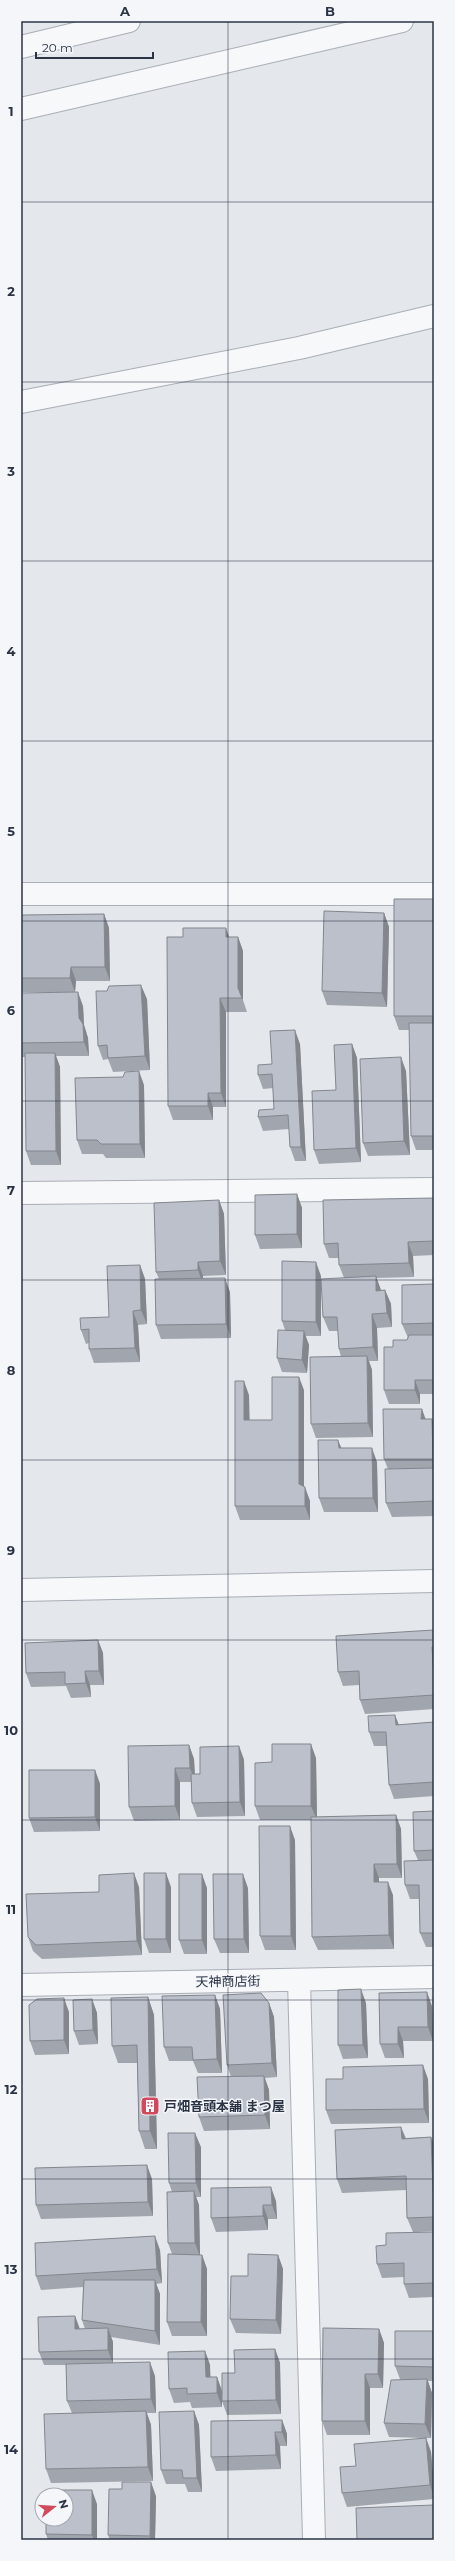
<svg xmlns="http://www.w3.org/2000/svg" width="455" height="2561" viewBox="0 0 455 2561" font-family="Montserrat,'Noto Sans JP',sans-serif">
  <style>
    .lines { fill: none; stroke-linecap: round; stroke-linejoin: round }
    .minor-casing { stroke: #a9aeb7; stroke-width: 24 }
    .minor { stroke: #f7f8fa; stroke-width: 22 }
    .wall { fill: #a1a5ae }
    .shaded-wall { fill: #83868d }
    .building { fill: #bbc0ca; stroke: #83868d }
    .grid { fill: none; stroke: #2b3445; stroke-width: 1; stroke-opacity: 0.55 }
    .labels { text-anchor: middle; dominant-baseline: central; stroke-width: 3; stroke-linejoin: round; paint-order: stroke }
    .street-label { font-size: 13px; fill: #2b3445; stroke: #f4f6f9 }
    .poi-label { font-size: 13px; font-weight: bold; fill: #2b3445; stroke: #f4f6f9; text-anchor: start }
    .neatline { fill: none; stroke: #2b3445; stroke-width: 1.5 }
    .grid-label { font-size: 13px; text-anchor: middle; font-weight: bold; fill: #2b3445 }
  </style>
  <rect width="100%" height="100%" fill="#e4e7ec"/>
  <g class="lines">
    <!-- minor casing -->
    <g class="minor-casing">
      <path id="minor" d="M21,47L129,21
        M21,109L402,21
        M21,402L299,348L434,316
        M21,894H434
        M21,1193L434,1189
        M21,1590L434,1581
        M299,1980L314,2540
        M21,1985L434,1977"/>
    </g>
    <!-- minor -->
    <use href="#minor" class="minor"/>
  </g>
  <!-- wall -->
  <path class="wall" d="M434,899V1150H416L411,1136L410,1030H399L394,1016Z
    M384,913L389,927L387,1007L327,1005L322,991Z
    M104,914L109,928L110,981H76L75,992H21V917Z
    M183,937H238L243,951V1000L247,1012H226V1107H213V1120H173L168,1106Z
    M107,991L147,999L150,1070L113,1072L108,1059L103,1060L98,1046Z
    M21,993L83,1006L84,1025L88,1038L89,1056H56L60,1067L61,1165H31L26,1151L25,1057H21Z
    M300,1044L306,1161H295L290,1147L289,1129L263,1131L258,1117L274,1109L273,1088L263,1089L258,1075Z
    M352,1044L357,1058L361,1162L319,1164L314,1150L336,1090Z
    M406,1071L410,1155L368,1156L363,1143Z
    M123,1077L144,1085L145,1158H106L103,1154H82L77,1140Z
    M297,1194L302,1208V1248L260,1249L255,1235Z
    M434,1198V1255L413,1256L414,1277L376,1278L381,1291L385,1290L391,1304L392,1327L377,1328L378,1361H369L372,1370L373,1437L316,1438L311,1424L341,1357L339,1349L338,1331H329L323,1317L344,1278L339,1265V1258H329L324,1244Z
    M219,1200L224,1214L226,1275L203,1276V1278L230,1292L231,1338L161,1339L156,1325L159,1279L156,1272Z
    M140,1265L145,1279L147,1324L138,1325L140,1362L94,1363L89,1349V1343L86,1344L81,1330L109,1317Z
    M321,1276V1336H305L309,1345L307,1373L282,1372L277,1358L285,1330L282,1321Z
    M434,1284V1394H420V1404H389L384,1390L393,1347L407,1340L408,1338L402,1324Z
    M304,1390V1487L310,1501V1520H240L235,1506L249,1395V1420H272Z
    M425,1419L434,1424V1516L392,1517L386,1503L388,1469L384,1459Z
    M342,1448L377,1462L378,1512H324L319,1498Z
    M434,1630V1709L365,1714L360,1700L359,1685L343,1686L338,1672Z
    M98,1640L103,1653L104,1685H90L91,1697L71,1698L66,1686L31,1687L26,1673Z
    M395,1715L399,1725L434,1722V1796L394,1799L389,1785L387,1746H374L369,1732Z
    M189,1745L194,1759L195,1774H200L239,1746L244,1760L245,1816L197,1817L192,1803L191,1782H180V1820L134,1821L129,1807Z
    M316,1758L317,1817L396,1815L401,1829L402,1878H379V1882L393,1895L394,1949L318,1950L312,1937L311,1820H260L255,1806L272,1762Z
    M95,1770L100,1784V1831L34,1832L29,1818Z
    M434,1811V1947H426L420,1933L419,1899H410L405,1885L418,1860L414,1851Z
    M295,1840L296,1950H265L260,1936Z
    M139,1887L142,1955L42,1959L33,1951L28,1937L99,1892Z
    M171,1887V1953H149L144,1939Z
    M207,1888V1954H184L179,1940Z
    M248,1888L249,1953H220L214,1939Z
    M379,1993L432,2006L433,2041H403L404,2058H385L380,2044Z
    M215,1995L220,2009L222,2073H198L193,2061H169L164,2047Z
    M148,1997L154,2015L157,2149H145L139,2131L137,2063H118L112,2046Z
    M92,1999L97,2013L98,2044L79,2045L74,2031Z
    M269,2003L274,2017L277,2077L265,2078L269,2090L270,2129L204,2131L199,2117L231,2077L227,2065Z
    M366,2003L368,2058L343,2059L338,2045Z
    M69,2012V2054L35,2055L30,2041Z
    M428,2079L429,2123L331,2124L326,2110Z
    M401,2127L406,2138L431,2137L434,2145V2231L417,2232L434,2235V2297L409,2298L404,2284V2277L382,2278L377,2264L386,2245L413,2232L407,2218L406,2190L342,2193L337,2179Z
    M201,2147V2197H196L199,2205L200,2255H202L207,2269V2336H172L167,2322L172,2254L168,2243L172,2192L169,2183Z
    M152,2179L153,2216L41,2219L36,2205Z
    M276,2201L277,2219H268V2230L216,2232L211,2218Z
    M160,2250L162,2283L156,2284L160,2294V2345L111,2337L113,2342V2363L155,2376L156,2413H147L151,2425L153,2481L51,2483L46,2469L72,2413L67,2401L66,2365H44L39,2352L75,2316L80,2329H85L82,2320L83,2287L41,2290L36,2276Z
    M278,2255L283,2269L281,2334L236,2333L230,2319L248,2276Z
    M379,2329L384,2343L383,2388H370V2435H327L322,2421Z
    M433,2331L434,2334V2381H428L432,2393L431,2438H426L431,2452L434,2489V2499L347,2507L342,2493L356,2466L423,2438L389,2437L384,2423L400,2379L395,2366Z
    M275,2349L280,2363L281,2414L227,2415L222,2401L235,2373Z
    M205,2351L210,2365V2377H217L222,2391V2407L192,2408L190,2402L174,2403L169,2389Z
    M194,2411L199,2425L202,2492H188L185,2484H166L161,2470Z
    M282,2420L287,2434V2446H280L281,2469L216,2471L211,2457Z
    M156,2496L155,2540H110L108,2535Z
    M97,2504V2540H48L46,2534Z"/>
  <!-- shaded-wall -->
  <path class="shaded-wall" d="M384,913L389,927L387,1007L382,993Z
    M104,914L109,928L110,981L105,967Z
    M226,928L231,942L226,937Z
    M238,937L243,951V1000L238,988Z
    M71,967L76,981L75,992L70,978Z
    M141,985L147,999L150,1070L145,1056Z
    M78,992L83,1006L84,1025L88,1038L89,1056L84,1042L79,1018Z
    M220,998L226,1012V1107L221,1093Z
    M295,1030L300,1044L306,1161L301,1147Z
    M352,1044L357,1058L361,1162L356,1148Z
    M55,1053L60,1067L61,1165L56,1151Z
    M401,1057L406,1071L410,1155L404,1141Z
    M139,1071L144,1085L145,1158L140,1144Z
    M208,1093L213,1107V1120L208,1106Z
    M297,1194L302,1208V1248L297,1234Z
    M219,1200L224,1214L226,1275L220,1261Z
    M408,1242L413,1256L414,1277L409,1263Z
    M198,1262L203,1276V1284L198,1270Z
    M316,1262L321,1276V1336L316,1322Z
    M140,1265L145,1279L147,1324L141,1310Z
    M376,1276L381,1290V1305L376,1291Z
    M225,1278L230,1292L231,1338L226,1324Z
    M385,1290L391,1304L392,1327L387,1313Z
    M133,1311L138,1325L140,1362L135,1348Z
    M372,1314L377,1328L378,1361L373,1347Z
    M304,1331L309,1345L307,1373L302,1360Z
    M367,1356L372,1370L373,1437L368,1423Z
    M299,1377L304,1390V1498L299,1484Z
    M415,1380L420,1394V1404L415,1390Z
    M244,1381L249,1395L250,1434L244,1420Z
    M422,1409L427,1423L421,1419Z
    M432,1419L434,1424V1462L433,1459Z
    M338,1440L344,1454L339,1448Z
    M372,1448L377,1462L378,1512L373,1498Z
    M305,1487L310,1501V1520L305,1506Z
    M98,1640L103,1653L104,1685L99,1671Z
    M432,1647L434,1653V1681Z
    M85,1671L90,1685L91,1697L86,1683Z
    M395,1715L400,1729L396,1725Z
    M311,1744L316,1758L317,1820L311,1806Z
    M189,1745L194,1759L195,1782L190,1768Z
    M239,1746L244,1760L245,1816L240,1802Z
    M175,1768L180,1782V1820L175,1806Z
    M95,1770L100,1784V1831L95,1817Z
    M396,1815L401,1829L402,1878L397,1864Z
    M290,1826L295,1840L296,1950L291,1936Z
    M374,1864L379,1878V1896L374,1882Z
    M134,1873L139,1887L142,1955L137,1941Z
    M166,1873L171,1887V1953L166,1939Z
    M202,1874L207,1888V1954L202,1940Z
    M243,1874L248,1888L249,1953L244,1939Z
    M388,1882L393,1895L394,1949L389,1935Z
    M361,1989L366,2003L368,2058L363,2045Z
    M427,1992L432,2006L433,2041L428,2027Z
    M215,1995L220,2009L222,2073L217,2059Z
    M148,1997L154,2015L157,2149L150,2131Z
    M64,1998L69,2012V2054L64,2040Z
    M92,1999L97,2013L98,2044L93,2030Z
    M269,2003L274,2017L277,2077L272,2063Z
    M398,2027L403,2041L404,2058L398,2044Z
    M423,2065L428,2079L429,2123L424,2109Z
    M264,2076L269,2090L270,2129L265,2115Z
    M401,2127L406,2141L402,2139Z
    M195,2133L201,2147V2197L196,2183Z
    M431,2137L434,2145V2209Z
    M147,2165L152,2179L153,2216L148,2202Z
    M271,2187L276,2201L277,2219L272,2205Z
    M194,2191L199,2205L200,2257L195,2243Z
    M263,2205L268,2219V2230L263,2216Z
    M433,2232L434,2235V2263Z
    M155,2236L160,2250L162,2283L157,2269Z
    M202,2255L207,2269V2336L201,2322Z
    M278,2255L283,2269L281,2334L276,2320Z
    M155,2280L160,2294V2345L155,2331Z
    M75,2316L80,2330L75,2329Z
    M108,2328L113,2342V2364L108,2350Z
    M379,2329L384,2343L383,2388L378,2374Z
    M433,2331L434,2334V2369L433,2367Z
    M275,2349L280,2363L281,2414L276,2400Z
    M205,2351L210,2365L211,2391L206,2377Z
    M150,2362L155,2376L156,2413L151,2399Z
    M365,2374L370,2388V2435L365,2421Z
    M217,2377L222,2391V2407L217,2393Z
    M427,2379L432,2393L431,2438L425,2424Z
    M146,2411L151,2425L153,2481L148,2467Z
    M194,2411L199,2425L202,2492L197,2478Z
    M282,2420L287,2434V2446L282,2432Z
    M275,2432L280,2446L281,2469L276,2455Z
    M426,2438L431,2452L434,2489V2497L430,2485Z
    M151,2482L156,2496L155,2540H151L150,2536Z
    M92,2490L97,2504V2540H94L92,2535Z"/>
  <!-- building -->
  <path class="building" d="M394,899H434V1016H394Z
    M324,911L384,913L382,993L322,991Z
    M104,914L105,967H71L70,978H21V917L23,915Z
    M183,928H226V937H238V988L242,998H220L221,1093H208V1106H168L167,937H183Z
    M141,985L145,1056L108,1058L107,1045L98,1046L96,991H107L109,986Z
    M78,992L79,1018L83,1024L84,1042L21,1043V993Z
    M409,1023H434V1127H433L434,1136H411Z
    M295,1030L301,1147H290L288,1115L258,1117L259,1110L274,1109L272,1074L258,1075V1065L272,1064L270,1031Z
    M352,1044L356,1148L314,1150L312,1091L336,1090L334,1045Z
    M25,1053H55L56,1151H26Z
    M401,1057L404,1141L363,1143L360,1059Z
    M139,1071L140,1144H101L97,1140H77L75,1078L123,1077L125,1072Z
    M297,1194V1234L255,1235V1195Z
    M434,1198V1241L408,1242L409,1263L339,1265L338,1243L324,1244L323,1200Z
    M219,1200L220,1261L198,1262V1270L156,1272L154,1203Z
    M282,1261L316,1262V1322L282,1321Z
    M140,1265L141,1310L133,1311L135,1348L89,1349V1329L81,1330L80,1318L109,1317L107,1266Z
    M376,1276V1291L385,1290L387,1313L372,1314L373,1347L339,1349L337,1317H323L321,1279Z
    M225,1278L226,1324L156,1325L155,1279Z
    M434,1284V1323L402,1324V1285Z
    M278,1330L304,1331L302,1360L277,1358Z
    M409,1335H434V1380H415V1390H384V1347H393V1340H407Z
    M367,1356L368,1423L311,1424L310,1357Z
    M272,1377H299V1484L305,1487V1506H235V1381H244V1420H272Z
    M383,1409H422L421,1419H432L433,1459H384Z
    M318,1440H338L339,1448H372L373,1498H319Z
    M434,1468V1501L386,1503L385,1469Z
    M434,1630V1647H432L434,1681V1695L360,1700L359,1671L338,1672L336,1636Z
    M98,1640L99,1671H85L86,1683L65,1684V1672L26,1673L25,1643Z
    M395,1715L396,1725L434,1722V1782L389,1785L386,1732H369L368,1716Z
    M272,1744H311V1806H255V1763L272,1762Z
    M189,1745L190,1768H175V1806L129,1807L128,1746Z
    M239,1746L240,1802L192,1803L191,1774H200V1747Z
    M29,1770H95V1817L29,1818Z
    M434,1811V1850L414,1851L413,1812Z
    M396,1815L397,1864H374V1882H388L389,1935L312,1937L311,1817Z
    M259,1826H290L291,1936H260Z
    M434,1860V1933H420L419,1885H405L404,1861Z
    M134,1873L137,1941L36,1945L28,1937L26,1894L99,1892V1875Z
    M144,1873H166V1939H144Z
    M179,1874H202V1940H179Z
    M213,1874H243L244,1939H214Z
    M361,1989L363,2045H338V1990Z
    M427,1992L428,2027H398V2044H380L379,1993Z
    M261,1993L269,2003L272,2063L227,2065L223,1995Z
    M215,1995L217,2059L193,2060L192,2047H164L162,1996Z
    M148,1997L150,2131H139L137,2045L112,2046L111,1998Z
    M64,1998V2040L30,2041L29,2005L37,1999Z
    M92,1999L93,2030L74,2031L73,2000Z
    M423,2065L424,2109L326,2110V2079H343V2067Z
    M264,2076L265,2115L199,2117L197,2077Z
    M401,2127L402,2139L431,2137L434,2217L407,2218L406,2176L337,2179L335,2130Z
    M168,2133H195L196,2183H169Z
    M147,2165L148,2202L36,2205L35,2168Z
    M271,2187L272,2205H263V2216L211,2218V2188Z
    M194,2191L195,2243H168L167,2192Z
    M433,2232L434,2263V2283L404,2284V2263L377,2264L376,2246L386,2245V2233Z
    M155,2236L157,2269L36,2276L35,2243Z
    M168,2254L202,2255L201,2322H167Z
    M248,2254L278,2255L276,2320L230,2319L231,2276H248Z
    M84,2280H155V2331L82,2320Z
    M75,2316V2329L108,2328V2350L39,2352L38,2317Z
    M323,2328L379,2329L378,2374H365V2421H322Z
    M395,2331H433V2367L395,2366Z
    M275,2349L276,2400L222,2401V2373H235L234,2350Z
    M205,2351L206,2377H217V2393L187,2394V2388L169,2389L168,2352Z
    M150,2362L151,2399L67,2401L66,2364Z
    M427,2379L425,2424L384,2423L391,2380Z
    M146,2411L148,2467L46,2469L44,2414Z
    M194,2411L197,2478H183L182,2470H161L159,2412Z
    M282,2420V2432H275L276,2455L211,2457V2421Z
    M426,2438L430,2485L342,2493L340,2467L356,2466L354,2444Z
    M122,2482H151L150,2536L108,2535L109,2489H122Z
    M46,2490H92V2535L46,2534V2519H66V2495H46Z
    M434,2505V2540H357L356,2508Z"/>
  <!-- grid -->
  <path class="grid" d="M228,21V2540M21,202H434M21,382H434M21,561H434M21,741H434M21,921H434M21,1101H434M21,1280H434M21,1460H434M21,1640H434M21,1820H434M21,2000H434M21,2179H434M21,2359H434"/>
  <!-- icons -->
  <defs>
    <g id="building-square" transform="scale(1)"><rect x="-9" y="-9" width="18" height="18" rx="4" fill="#d1495b" stroke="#f4f6f9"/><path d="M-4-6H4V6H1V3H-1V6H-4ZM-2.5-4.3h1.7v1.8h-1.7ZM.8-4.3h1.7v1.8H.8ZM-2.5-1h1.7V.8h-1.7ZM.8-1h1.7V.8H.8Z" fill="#fff"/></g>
  </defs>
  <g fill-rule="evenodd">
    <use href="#building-square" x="150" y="2106"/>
  </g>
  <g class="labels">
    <!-- street labels -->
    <g class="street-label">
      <text transform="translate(228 1981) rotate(-1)">天神商店街</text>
    </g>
    <!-- poi labels -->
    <g class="poi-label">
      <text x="164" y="2106">戸畑音頭本舗 まつ屋</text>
    </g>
  </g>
  <!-- border -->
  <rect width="455" height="2561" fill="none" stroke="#f4f6f9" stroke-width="44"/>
  <!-- north arrow -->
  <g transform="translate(54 2507) rotate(73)"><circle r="19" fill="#f4f6f9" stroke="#a4a8b1"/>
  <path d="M0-3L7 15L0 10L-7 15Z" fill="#d1495b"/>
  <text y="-6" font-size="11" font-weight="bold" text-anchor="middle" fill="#2b3445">N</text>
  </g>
  <!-- scale -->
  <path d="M36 52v6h117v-6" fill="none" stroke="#2b3445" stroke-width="2"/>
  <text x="42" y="52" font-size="12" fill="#2b3445" stroke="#f4f6f9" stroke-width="3" paint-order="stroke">20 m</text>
  <rect x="22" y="22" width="411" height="2517" class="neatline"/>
  <g class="grid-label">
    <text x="125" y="16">A</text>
    <text x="330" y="16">B</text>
    <text x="11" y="116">1</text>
    <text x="11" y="296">2</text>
    <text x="11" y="476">3</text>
    <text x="11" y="656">4</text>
    <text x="11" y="836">5</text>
    <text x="11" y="1015">6</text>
    <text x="11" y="1195">7</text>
    <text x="11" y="1375">8</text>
    <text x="11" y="1555">9</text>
    <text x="11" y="1735">10</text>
    <text x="11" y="1914">11</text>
    <text x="11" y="2094">12</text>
    <text x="11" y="2274">13</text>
    <text x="11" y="2454">14</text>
  </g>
</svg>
